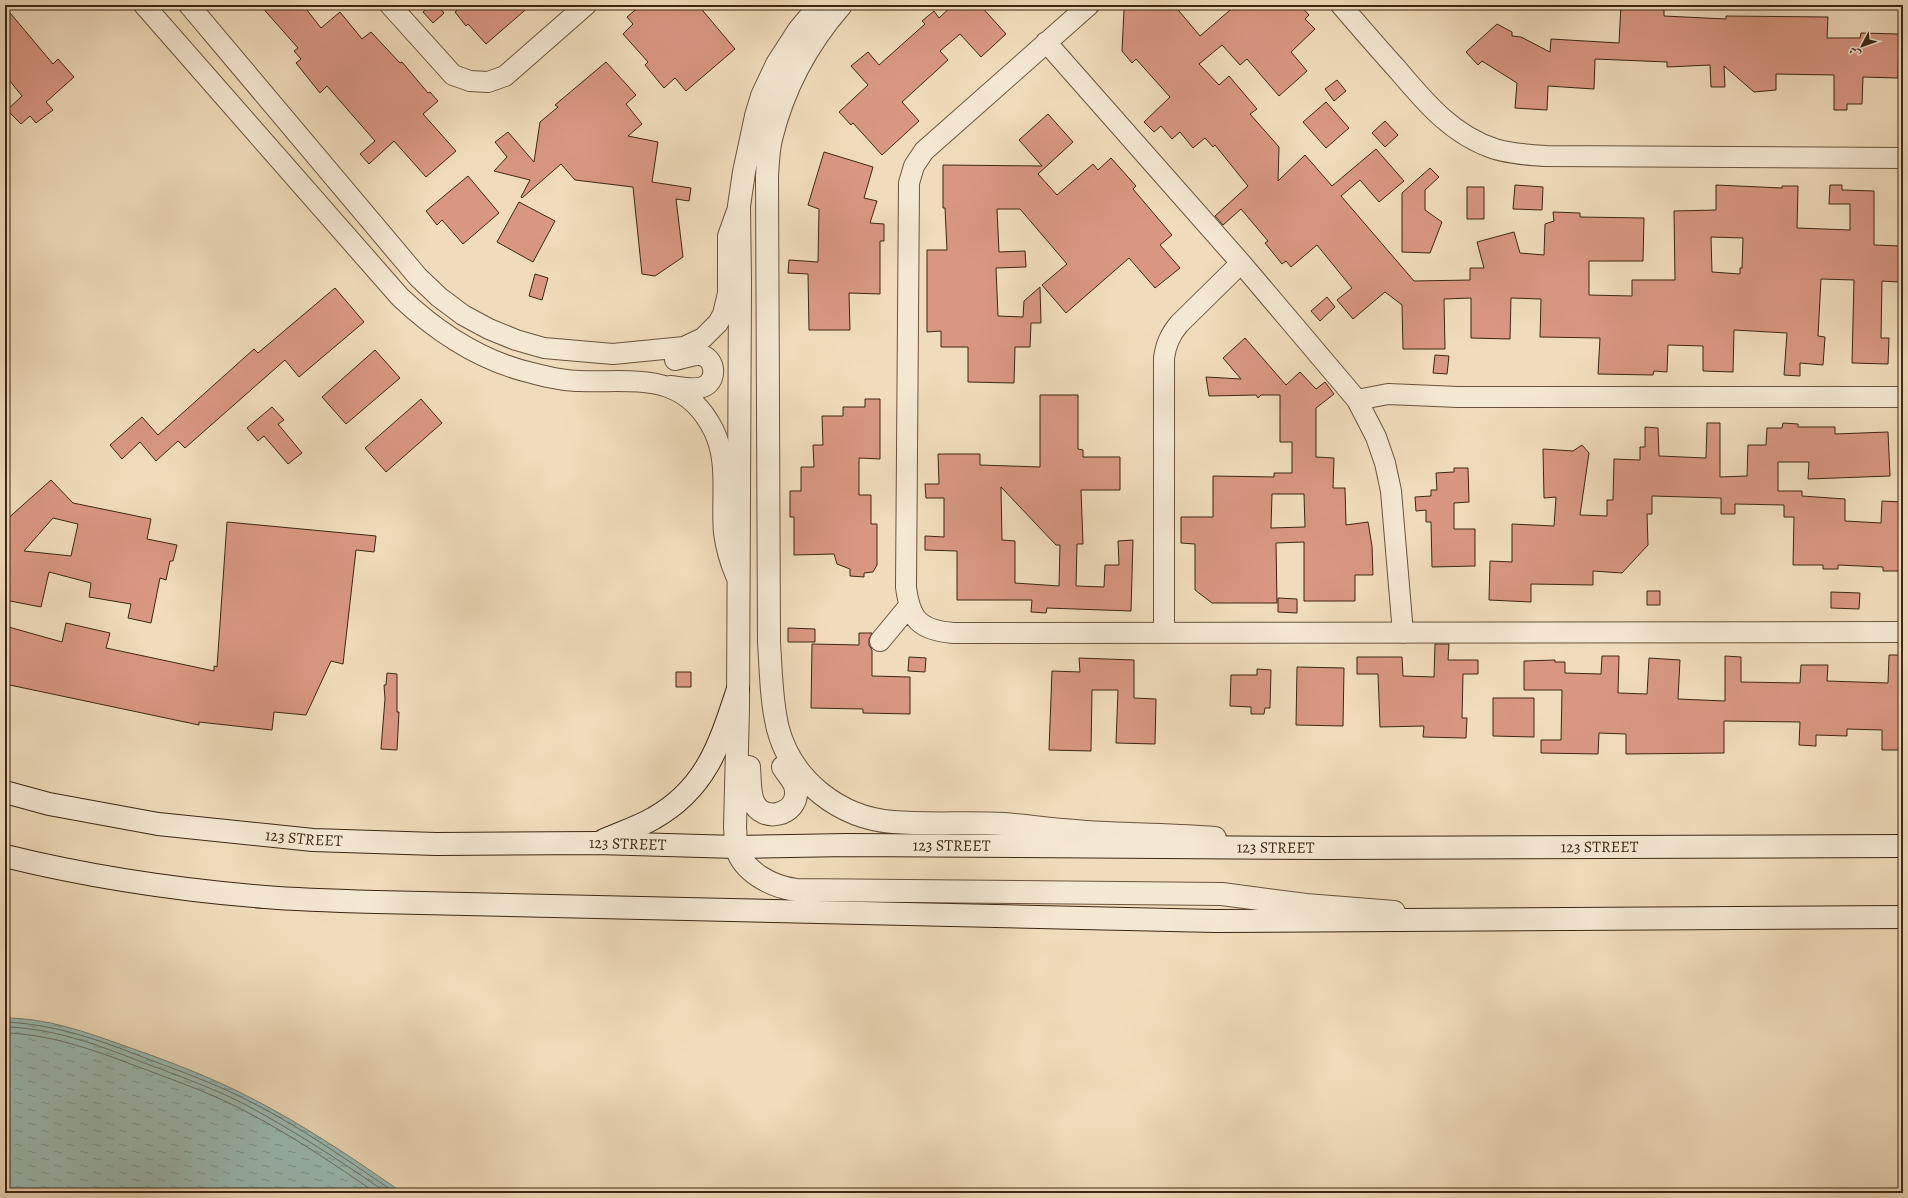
<svg xmlns="http://www.w3.org/2000/svg" width="1908" height="1198" viewBox="0 0 1908 1198" font-family="Alegreya,Amiri,serif">
  <style>
    .water { fill: url(#water-ripples); stroke: #758074 }
    .lines { fill: none; stroke-linecap: round; stroke-linejoin: round }
    .shore { stroke: #6c7164; stroke-width: 1 }
    .building { fill: #d99783; stroke: #3d2713; fill-rule: evenodd }
    .minor-casing { stroke: #6a543d; stroke-width: 22 }
    .tertiary-casing { stroke: #6a543d; stroke-width: 24 }
    .secondary-casing { stroke: #3d2713; stroke-width: 24 }
    .minor { stroke: #f5e8d3; stroke-width: 20 }
    .tertiary { stroke: #f5e8d3; stroke-width: 22 }
    .secondary { stroke: #f5e8d3; stroke-width: 22 }
    .labels { text-anchor: middle; dominant-baseline: central; stroke-width: 3; stroke-linejoin: round; paint-order: stroke }
    .street-label { font-size: 16px; fill: #3d2713; stroke: #f5e8d3 }
  </style>
  <defs>
    <pattern id="water-ripples" width="26" height="14" patternUnits="userSpaceOnUse"><rect width="26" height="14" fill="#9abbb4"/><path d="M2 4q2-2 4 0t4 0M15 11q2-2 4 0t4 0" fill="none" stroke="#7f9891"/></pattern>
  </defs>
  <rect width="100%" height="100%" fill="#f0dcbc"/>
  <filter id="stains"><feTurbulence type="fractalNoise" baseFrequency=".005" numOctaves="4"/><feColorMatrix values="0 0 0 0 .2 0 0 0 0 .09 0 0 0 0 .02 0 0 0 .5 -.17"/></filter>
  <radialGradient id="worn" r=".72"><stop offset=".6" stop-color="#630" stop-opacity="0"/><stop offset="1" stop-color="#630" stop-opacity=".3"/></radialGradient>
  <!-- water -->
  <path class="water" d="M5,1018C47,1018 86,1032 125,1046C168,1061 211,1077 251,1098C304,1125 354,1159 403,1193H5Z"/>
  <g class="lines">
    <!-- shore -->
    <path class="shore" d="M5,1022C54,1024 100,1040 145,1058C180,1071 216,1084 249,1101C301,1127 348,1161 396,1193
      M5,1027C52,1028 96,1044 139,1061C176,1075 214,1088 248,1106C296,1132 342,1162 387,1193
      M5,1033C50,1034 94,1050 136,1066C173,1080 211,1093 245,1111C291,1135 334,1164 376,1193"/>
  </g>
  <!-- building -->
  <path class="building" d="M260,5H303L321,28L340,12L362,39L371,32L400,63L402,62L428,93L430,92L438,101L423,114L456,151L426,177L394,141L369,164L360,154L375,141L327,86L320,93L296,63L301,59L294,51L298,48Z
    M431,5H437L444,13L433,23L423,12Z
    M463,5H531L486,44L468,24L466,26L455,12Z
    M641,5H698L735,49L686,91L675,78L664,88L645,65L648,62L623,34L633,24L627,17Z
    M953,5H980L1006,34L981,57L960,34L940,51L948,60L902,102L919,121L882,155L853,123L851,125L839,112L868,85L851,66L868,52L879,65L925,24L922,21L934,11L939,18Z
    M1130,5H1174L1200,36L1236,5H1300L1309,15L1305,19L1315,29L1291,52L1307,71L1279,96L1247,59L1240,65L1222,45L1199,64L1219,85L1229,76L1257,109L1250,114L1279,147L1278,181L1305,155L1332,186L1376,149L1404,181L1379,202L1360,180L1341,196L1414,281L1470,280V268H1484L1477,242L1514,232L1520,253L1544,255L1545,224L1554,221L1553,212L1580,213V217L1644,218L1643,261H1589V295L1632,296V280H1675L1674,211L1716,210V185L1782,188V186H1798L1797,228L1850,230V204H1829L1830,185H1842V190L1874,191V245L1900,246L1899,282L1882,281L1881,338H1889L1888,364L1852,363L1854,280L1821,279L1818,336L1825,337L1823,365L1800,363V376L1784,375L1787,333L1734,330L1733,372L1703,371V346L1668,345L1667,372L1654,371L1653,375L1598,374L1600,338L1540,337L1541,299L1511,298L1510,339L1471,338V298L1444,299L1445,349H1403L1402,305L1385,292L1353,319L1337,300L1352,288L1317,245L1291,267L1286,261L1282,264L1265,243L1268,241L1241,209L1223,225L1215,216L1248,186L1215,145L1213,147L1205,138L1193,148L1180,132L1172,139L1161,126L1154,132L1144,122L1170,97L1136,59L1132,63L1122,51L1124,10ZM1711,237L1743,238L1742,268H1740V274L1712,272Z
    M1621,5H1664V16L1726,19V16L1828,17L1827,38H1860L1861,33L1899,34L1898,78L1863,77L1862,104H1847V110H1834V75L1776,74V90L1754,92L1724,66L1725,87H1711L1710,65L1667,67V62L1595,59L1594,89L1548,86L1547,110L1515,108L1517,83L1482,61L1478,65L1466,52L1497,24L1512,32V36L1521,37L1550,52L1551,39L1619,43Z
    M5,7L53,64L58,59L74,77L46,102L53,110L36,123L30,116L21,124L7,110L22,96L5,75Z
    M606,62L636,95L626,104L642,124L628,136L658,142L652,182L691,188L689,201L676,199L683,257L655,276L642,274L633,187L575,180L561,164L522,198L521,197L530,180L494,171L507,157L495,142L508,132L534,162L540,122L558,107L555,105Z
    M1337,80L1346,91L1334,101L1325,89Z
    M1326,102L1349,128L1326,148L1303,122Z
    M1048,114L1073,142L1038,174L1057,195L1093,164L1098,170L1111,158L1136,186L1133,189L1172,235L1160,245L1180,268L1155,288L1129,258L1066,313L1042,285L1067,264L1020,209H997L999,252L1025,251L1026,267L996,268L998,316L1023,317L1024,301L1040,287L1041,323H1031L1030,347H1015L1014,383L968,382V347H941V331L927,332V250H947L945,208H943V165L1042,166L1019,140Z
    M1385,121L1398,135L1385,147L1372,133Z
    M824,152L873,167L864,198L877,201L870,223L884,224V241H880V294L849,293L850,330H809L808,274L788,273L789,260L818,262L819,209L808,205Z
    M1430,168L1439,177L1425,190V210L1442,222L1430,253L1402,252V193Z
    M468,176L499,213L463,244L442,220L437,225L426,211Z
    M1515,185L1543,187L1542,210L1513,209Z
    M1467,187H1484V219H1467Z
    M519,202L555,221L533,262L497,242Z
    M535,274L548,278L542,300L529,296Z
    M335,288L364,322L299,377L285,360L185,448L178,441L156,461L140,442L122,459L110,445L142,417L158,435L254,349L258,353Z
    M1327,297L1335,307L1320,321L1311,311Z
    M1245,338L1286,385L1300,372L1316,389L1325,382L1334,394L1316,408V457L1334,458L1333,488H1345L1346,525L1368,522L1372,546L1373,575H1355V601H1304V542L1276,543L1277,603H1212L1195,590V544L1181,543V517H1213V476L1274,477V473H1292V442H1280V395H1261L1258,398L1256,395L1209,396L1206,377L1241,379L1223,358ZM1272,494H1304L1305,527L1271,528Z
    M375,350L400,378L346,424L322,397Z
    M1435,355L1449,356L1447,374L1433,373Z
    M1040,395H1078V449L1083,450V457H1120V490H1081L1083,544H1077L1076,586L1104,587L1105,565H1119L1118,541L1133,540L1131,611L1047,608L1046,613L1031,612L1032,600H957V551L925,550V536L944,537V498H926L925,484H939L938,454H980V465L1040,467ZM1001,487L1056,545H1060L1059,586L1015,583V541L1002,540Z
    M421,399L442,423L386,472L365,448Z
    M865,399H880V459L859,458V495H871V524H877V565L873,572L864,573V577L850,576V569L837,564L834,554L794,555V517H790V491H801V467H814L813,445H823L822,416H843V407H865Z
    M272,407L284,420L278,424L302,453L288,464L264,436L258,441L247,428Z
    M1707,423H1720V477L1747,476L1748,445H1766L1767,428H1782L1783,423L1798,424V427H1835V434L1888,432L1890,476L1808,479L1809,462H1778V491H1802V496L1845,499V521L1881,523L1882,501L1902,502L1899,571H1883V567L1838,565V569H1823V565H1793L1794,517H1784V505L1735,504V514H1721V498L1652,496V514H1647L1648,545L1622,573L1593,571V585L1531,584V602L1489,600L1490,561L1512,562V524L1554,526L1556,497L1544,498L1543,449L1573,451L1582,445L1589,453L1580,515L1607,516V500H1613L1614,459L1640,460V447H1645V427L1658,428L1659,456L1706,458Z
    M1454,468H1468L1469,502L1454,503V529H1475V566L1432,567L1431,522H1426V510L1416,511L1415,497L1431,496V490H1437L1436,473L1454,472Z
    M51,480L73,503L151,519L147,539L177,545L173,561H170L166,580L160,578L151,623L128,618L131,604L89,597L91,583L49,572L41,607L5,600V521ZM53,518L78,524L71,556L24,551Z
    M227,522L376,536L374,552L356,550L343,664L331,661L306,715L274,712L272,730L199,722V725L5,684V626L62,642L66,623L110,633L106,648L214,671V666L217,667Z
    M1647,591H1660V605H1647Z
    M1831,592L1860,593L1859,609L1831,608Z
    M1278,598L1297,599V613L1278,612Z
    M788,628L815,629V642H788Z
    M859,633H872L869,639V645L872,650V676L910,677V714L863,713V709L811,708L812,644L859,645Z
    M1435,644H1449L1448,660H1478V674H1463L1462,718H1467L1466,738L1423,737L1424,726L1380,727L1378,674H1357V657H1402L1403,676L1434,677Z
    M1889,655H1903L1902,750H1882V730L1847,729V736L1816,735V746L1799,745L1800,722L1724,721V753L1626,754V734L1599,733L1598,754L1541,753V740H1561L1562,690H1524V661L1555,660V662H1565V673L1601,674L1602,656H1619L1618,693L1647,694L1649,658L1680,660L1678,699L1725,701V656L1741,657V682L1800,683L1801,665H1828L1827,681L1888,683Z
    M909,657L926,658L925,672L908,671Z
    M1079,658L1134,660V698L1156,699L1155,744L1116,743L1118,690H1092L1091,751L1049,750L1052,671L1080,672Z
    M1297,667L1344,668L1343,726L1296,725Z
    M1257,669L1271,670L1270,708H1265L1264,714H1251V707L1230,706L1231,675H1257Z
    M676,672H691V687H676Z
    M387,673L397,674V712H399L397,750L381,749L385,699L384,685H386Z
    M1493,698H1534V737L1493,736Z"/>
  <g class="lines">
    <!-- minor casing -->
    <g class="minor-casing">
      <path id="minor" d="M144,5L400,297C438,333 480,361 532,373C547,377 564,381 580,381C634,383 684,370 714,431C729,462 721,499 724,533C726,548 730,562 736,576
        M189,5L418,277L439,297L463,315L489,329L516,340L544,348L613,354L684,347L703,338L718,323L723,314L728,293V236L738,208
        M390,5L453,75L470,81L488,82L505,76L586,5
        M1089,5L924,151L914,166L909,183L906,587C910,620 920,630 953,633L1903,632
        M1341,5C1359,26 1378,48 1397,69C1425,102 1452,135 1495,149C1512,154 1529,155 1546,156L1903,158
        M1046,42L1241,263L1357,400L1376,437L1385,463L1391,491L1403,633
        M670,386C680,387 696,391 705,386C718,379 715,357 700,355C693,354 683,359 675,360
        M1357,400L1388,394L1458,397H1903
        M1164,633V358C1166,344 1170,335 1179,324L1241,263
        M880,641L909,606"/>
    </g>
    <!-- tertiary casing -->
    <g class="tertiary-casing">
      <path id="tertiary" d="M820,5L799,30L777,64L762,96L756,116L744,172L739,206L740,282L738,709L735,828C736,834 735,841 736,846C742,872 773,887 796,890L1222,894L1306,905L1394,912
        M841,5C807,44 783,89 771,139C768,151 768,164 767,176L769,642C771,671 771,701 778,729C792,781 840,818 893,822C930,825 967,822 1004,824C1038,827 1072,832 1107,833C1143,835 1179,835 1215,838
        M749,767C750,778 749,791 753,801C762,824 798,815 796,791C796,782 787,774 783,767"/>
    </g>
    <!-- secondary casing -->
    <g class="secondary-casing">
      <g id="secondary">
        <path id="s1" d="M5,792L49,804L158,824L313,840L436,844L597,843L736,847L847,845L1327,848L1903,846"/>
        <path d="M604,840C620,833 639,827 654,818C707,788 720,743 738,689"/>
        <path d="M5,856C90,877 178,890 265,897C302,900 340,901 377,902L1215,921L1903,917"/>
      </g>
    </g>
    <!-- minor -->
    <use href="#minor" class="minor"/>
    <!-- tertiary -->
    <use href="#tertiary" class="tertiary"/>
    <!-- secondary -->
    <use href="#secondary" class="secondary"/>
  </g>
  <g class="labels">
    <!-- street labels -->
    <g class="street-label">
      <text stroke="none"><textPath href="#s1" startOffset="303">123 STREET</textPath></text>
      <text stroke="none"><textPath href="#s1" startOffset="627">123 STREET</textPath></text>
      <text stroke="none"><textPath href="#s1" startOffset="1599">123 STREET</textPath></text>
      <text stroke="none"><textPath href="#s1" startOffset="951">123 STREET</textPath></text>
      <text stroke="none"><textPath href="#s1" startOffset="1275">123 STREET</textPath></text>
    </g>
  </g>
  <!-- margin -->
  <rect width="1908" height="1198" fill="none" stroke="#f0dcbc" stroke-width="20"/>
  <rect x="6" y="6" width="1896" height="1186" fill="none" stroke="#3d2713" stroke-width="2"/>
  <rect x="10" y="10" width="1888" height="1178" fill="none" stroke="#3d2713"/>
  <!-- north arrow -->
  <g transform="translate(1862 46) rotate(229)" stroke="#f5e8d3" stroke-width="3" paint-order="stroke">
  <path d="M0-3L7 15L0 10L-7 15Z" fill="#3d2713"/>
  <text y="-6" font-size="11" font-weight="bold" text-anchor="middle" fill="#3d2713">ش</text>
  </g>
  <rect width="100%" height="100%" filter="url(#stains)"/>
  <rect width="100%" height="100%" fill="url(#worn)"/>
</svg>
